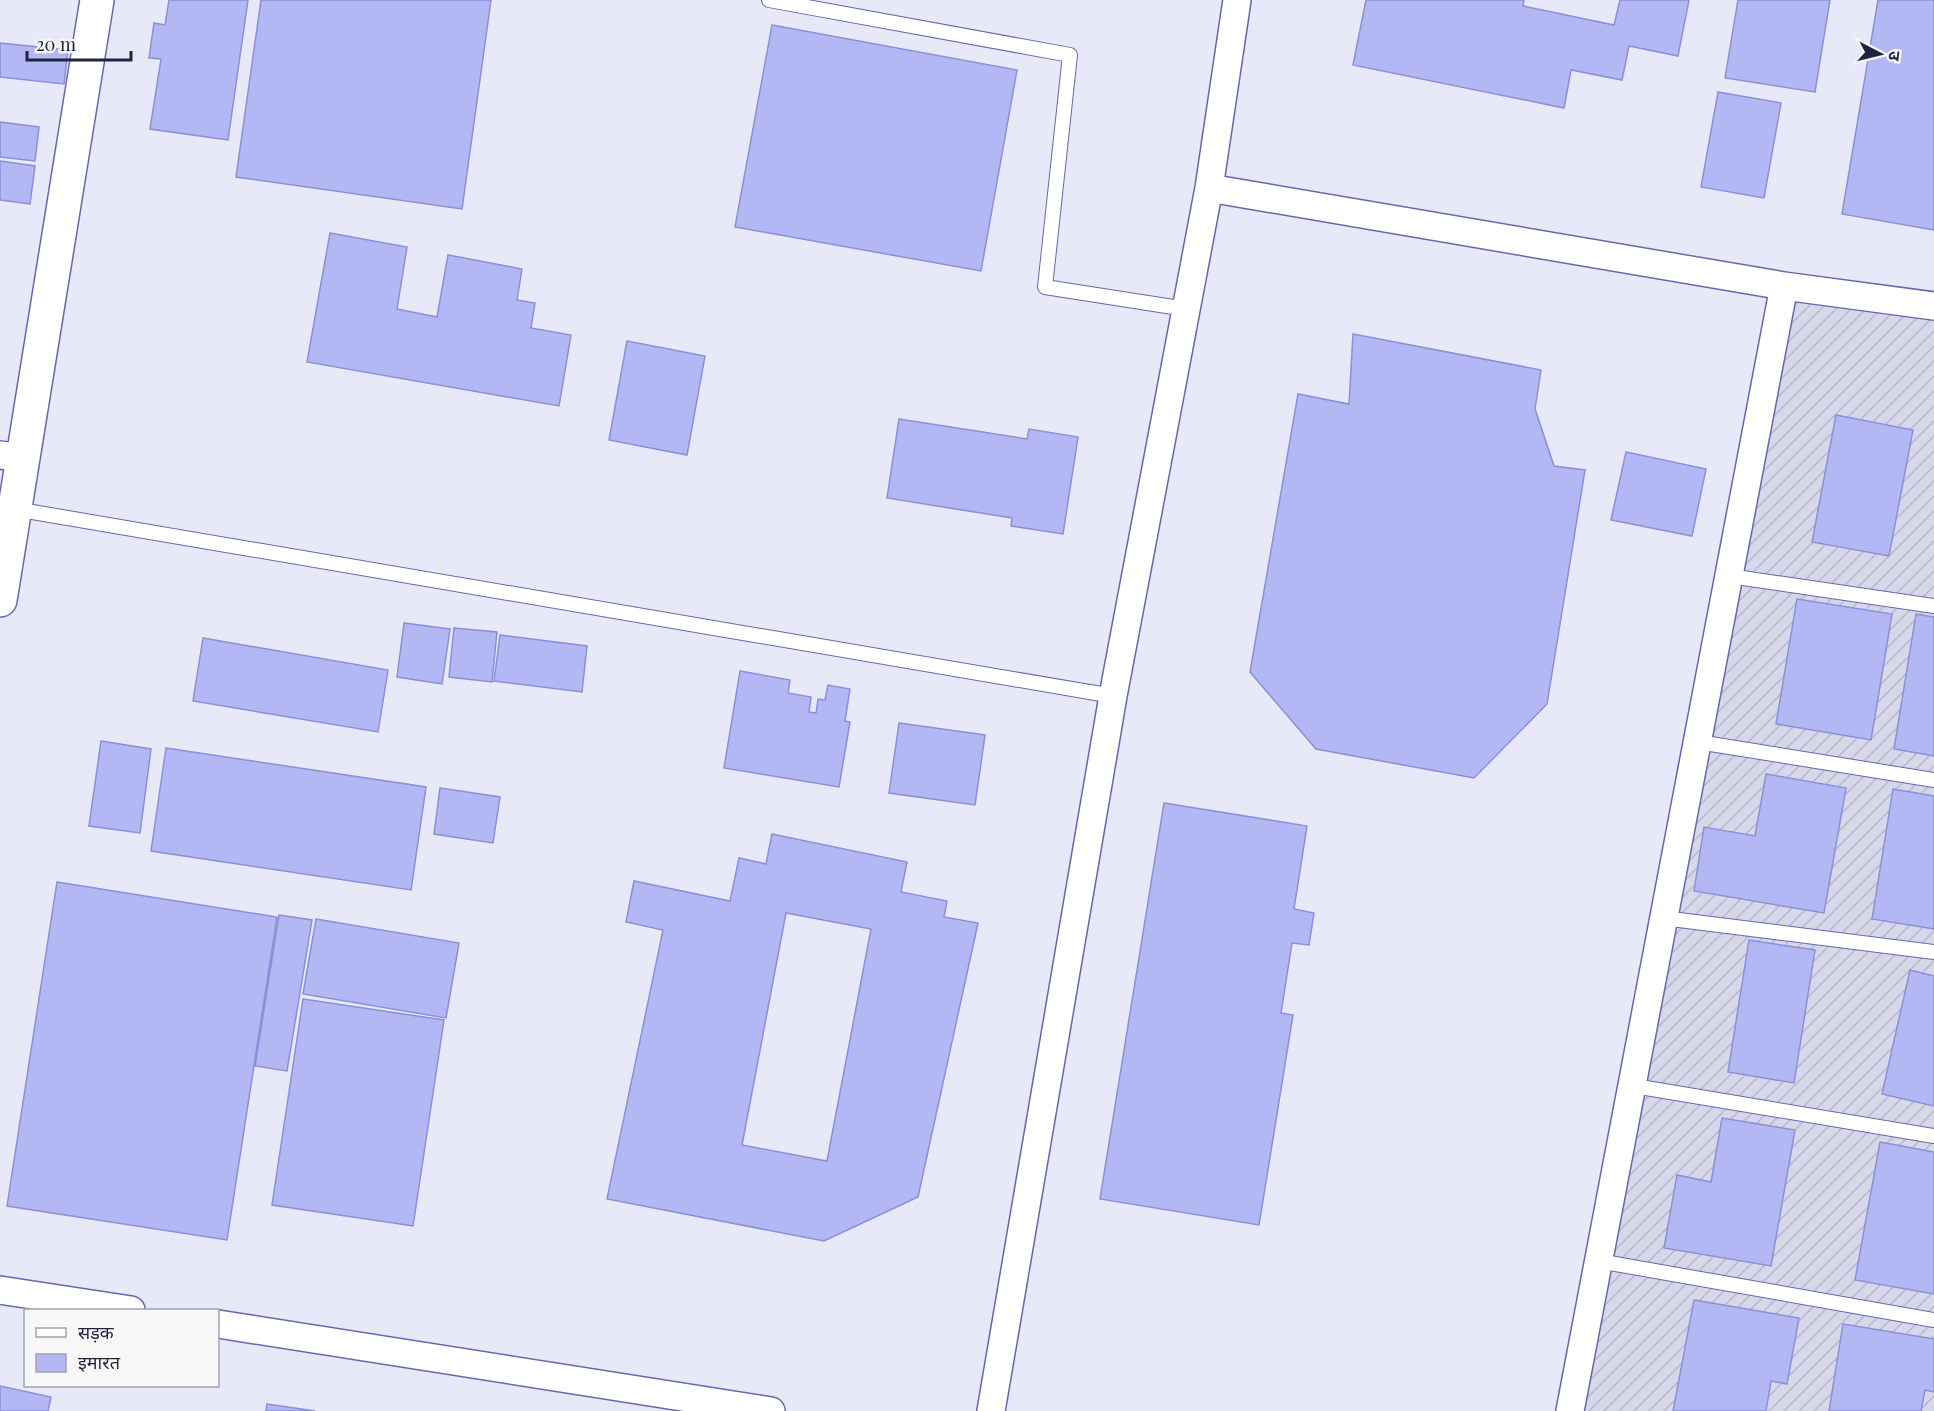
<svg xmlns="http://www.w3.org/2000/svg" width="1934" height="1411" viewBox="0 0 1934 1411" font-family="'Playfair Display','Noto Sans Devanagari',serif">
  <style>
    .industrial { fill: url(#industrial-furrows) }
    .building { fill: #b3b8f5; stroke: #8b8fd9; stroke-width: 1.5; fill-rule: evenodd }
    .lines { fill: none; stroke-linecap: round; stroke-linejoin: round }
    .lane-casing { stroke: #6567ae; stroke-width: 16 }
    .street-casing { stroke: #6567ae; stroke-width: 30 }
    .secondary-casing { stroke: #6567ae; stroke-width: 36 }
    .lane { stroke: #fff; stroke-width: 14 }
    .street { stroke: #fff; stroke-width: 27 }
    .secondary { stroke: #fff; stroke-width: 33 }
  </style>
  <defs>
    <pattern id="industrial-furrows" width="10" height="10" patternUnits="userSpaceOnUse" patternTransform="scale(1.5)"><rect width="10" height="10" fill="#d6d8ea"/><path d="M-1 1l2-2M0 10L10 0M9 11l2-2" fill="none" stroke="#b7b9ca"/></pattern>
  </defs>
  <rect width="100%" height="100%" fill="#e7e9f9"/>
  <!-- industrial -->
  <path class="industrial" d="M1784,286L1934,306V1411H1564Z"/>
  <!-- building -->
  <path class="building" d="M169,0H248L228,140L150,129L161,59L149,58L154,23L165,25Z
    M261,0H491L462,209L236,177Z
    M1366,0H1524L1523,6L1614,25L1620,0H1689L1678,56L1629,46L1622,80L1571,70L1564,108L1353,65Z
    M1738,0H1830L1815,92L1725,78Z
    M1878,0H1934V230L1842,214Z
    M772,25L1017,70L981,271L735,227Z
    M0,43L68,50L64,84L0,77Z
    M1718,92L1781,103L1764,198L1701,187Z
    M0,122L39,127L35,161L0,157Z
    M0,161L35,166L30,204L0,200Z
    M330,233L407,247L397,309L437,317L448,255L522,269L517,300L535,303L531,328L571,335L559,406L307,362Z
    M1353,334L1541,370L1535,409L1554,466L1585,470L1547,704L1474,778L1316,749L1250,672L1298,394L1349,404Z
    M627,341L705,356L687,455L609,440Z
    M1836,415L1913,430L1889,556L1812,542Z
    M899,419L1027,439L1029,429L1078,437L1063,534L1011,526L1012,518L887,498Z
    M1626,452L1706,469L1692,536L1611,520Z
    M1797,599L1892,614L1871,740L1776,724Z
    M1916,614L1934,617V756L1894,749Z
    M404,623L450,629L442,684L397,677Z
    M454,628L497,632L492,682L449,677Z
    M500,635L587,646L582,692L494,681Z
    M203,638L388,670L378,732L193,701Z
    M740,671L790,680L788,693L811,697L809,712L816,713L818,699L825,700L828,685L850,689L845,721L850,722L839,787L724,768Z
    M899,723L985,735L975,805L889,793Z
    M101,741L151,749L140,833L89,826Z
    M166,748L426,787L411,890L151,851Z
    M1766,774L1846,788L1824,913L1694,891L1704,827L1755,836Z
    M440,788L500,797L493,843L434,834Z
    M1893,789L1934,796V929L1872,919Z
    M1164,803L1307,826L1294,909L1314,913L1309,945L1292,943L1281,1013L1293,1015L1259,1225L1100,1199Z
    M772,834L907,862L901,892L947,901L944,917L978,923L918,1197L824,1241L607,1199L663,930L626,922L634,881L730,901L739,858L766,864ZM786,913L871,929L827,1161L742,1145Z
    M57,882L277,917L227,1240L7,1206Z
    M279,915L312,920L287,1071L255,1066Z
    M316,919L459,943L446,1018L303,994Z
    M1749,940L1815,950L1794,1083L1728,1072Z
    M1910,970L1934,976V1106L1882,1094Z
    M303,999L444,1020L413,1226L272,1205Z
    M1722,1118L1795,1130L1771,1266L1664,1248L1677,1175L1711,1182Z
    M1880,1142L1934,1152V1294L1855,1280Z
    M1694,1300L1799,1318L1787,1384L1771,1381L1766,1411H1673Z
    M1843,1324L1934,1339V1392L1925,1390L1921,1411H1829Z
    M0,1386L51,1397L48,1411H0Z
    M267,1404L315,1411H266Z"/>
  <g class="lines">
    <!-- lane casing -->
    <g class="lane-casing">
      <path id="lane" d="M769,0L1070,55L1045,287L1186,309
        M15,509L1113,696
        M1729,576L1934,606
        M1698,742L1934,780
        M1663,918L1934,952
        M1634,1086L1934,1136
        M1598,1261L1934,1320"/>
    </g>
    <!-- street casing -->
    <g class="street-casing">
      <path id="street" d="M1209,188L1784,286L1934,306
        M0,455L22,458
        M0,1290L131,1310
        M218,1324L771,1411
        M991,1411L1113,696L1209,188L1237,0
        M1570,1411C1641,1036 1713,661 1784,286"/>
    </g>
    <!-- secondary casing -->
    <g class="secondary-casing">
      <path id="secondary" d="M0,600L97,0"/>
    </g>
    <!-- lane -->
    <use href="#lane" class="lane"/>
    <!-- street -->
    <use href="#street" class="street"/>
    <!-- secondary -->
    <use href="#secondary" class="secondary"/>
  </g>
  <!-- legend -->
  <rect x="24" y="1309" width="195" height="78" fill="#f7f7f7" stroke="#a1a2ae" stroke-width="1.5"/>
  <rect x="36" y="1328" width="30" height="9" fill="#ffffff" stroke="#a1a2ae" stroke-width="1.5"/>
  <text x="78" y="1339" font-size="18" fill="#212240">सड़क</text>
  <rect x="36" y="1354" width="30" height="18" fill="#b3b8f5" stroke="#a1a2ae" stroke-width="1.5"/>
  <text x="78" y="1369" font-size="18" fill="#212240">इमारत</text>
  <!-- north arrow -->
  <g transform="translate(1880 54) rotate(97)" stroke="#f7f7f7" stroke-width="4.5" paint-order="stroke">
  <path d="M0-4.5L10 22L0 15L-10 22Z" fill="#212240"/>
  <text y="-9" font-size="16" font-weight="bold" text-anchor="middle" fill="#212240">उ</text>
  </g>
  <!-- scale -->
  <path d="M27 51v9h104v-9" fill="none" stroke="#212240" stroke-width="3"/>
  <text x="36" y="51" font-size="18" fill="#212240" stroke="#f7f7f7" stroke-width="4.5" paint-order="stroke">20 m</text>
</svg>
